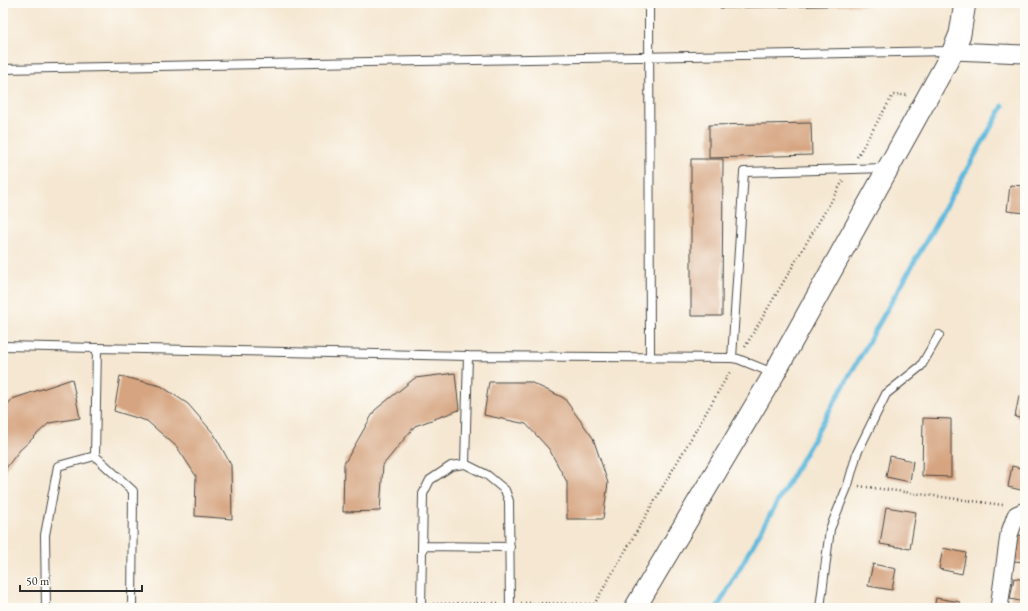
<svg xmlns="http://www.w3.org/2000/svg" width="1028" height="611" viewBox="0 0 1028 611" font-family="'EB Garamond',serif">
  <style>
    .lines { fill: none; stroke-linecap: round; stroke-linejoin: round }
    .stream { stroke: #5fb9dd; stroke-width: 5 }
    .building { fill: #d6a480 }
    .service-casing { stroke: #494744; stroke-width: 10 }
    .minor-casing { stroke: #494744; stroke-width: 19 }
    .tertiary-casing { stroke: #494744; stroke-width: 23 }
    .path { stroke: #494744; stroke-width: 2.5; stroke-dasharray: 1 3; stroke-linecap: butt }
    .service { stroke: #fff; stroke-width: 8 }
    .minor { stroke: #fff; stroke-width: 17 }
    .tertiary { stroke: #fff; stroke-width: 21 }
  </style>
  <rect width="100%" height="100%" fill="#fdfcf7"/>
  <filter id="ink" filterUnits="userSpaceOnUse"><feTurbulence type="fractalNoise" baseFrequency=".025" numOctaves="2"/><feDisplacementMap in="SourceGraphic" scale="8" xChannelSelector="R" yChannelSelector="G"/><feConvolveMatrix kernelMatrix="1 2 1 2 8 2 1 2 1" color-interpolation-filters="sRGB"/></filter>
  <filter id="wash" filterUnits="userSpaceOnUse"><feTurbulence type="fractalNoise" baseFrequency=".012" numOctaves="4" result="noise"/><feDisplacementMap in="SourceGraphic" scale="16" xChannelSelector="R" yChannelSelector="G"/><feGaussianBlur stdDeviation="0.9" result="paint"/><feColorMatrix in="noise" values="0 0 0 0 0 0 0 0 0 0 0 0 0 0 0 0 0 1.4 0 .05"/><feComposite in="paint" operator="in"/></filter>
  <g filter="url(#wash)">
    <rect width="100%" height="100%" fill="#f5e7d1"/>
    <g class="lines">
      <!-- stream -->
      <path class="stream" d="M717,608L1003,106"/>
    </g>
    <g id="blocks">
      <!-- building -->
      <path class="building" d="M720,3H870L871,5L720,8Z
        M811,123L812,155L709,158V125Z
        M691,159H723L722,316H691Z
        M1010,185L1025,186V213L1007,211Z
        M455,373L459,410L415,426L383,465L380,511L343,512L344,464L375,410L415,378Z
        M120,376L161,386L188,404L214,434L231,465L232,519L195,516L196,476L177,447L147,421L114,411Z
        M72,379L80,418L49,423L19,451L6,468L3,494V411L12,399Z
        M489,382H530L564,398L593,438L608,483L603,519H567V482L549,449L526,424L484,415Z
        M1019,396L1025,397V419L1015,417Z
        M923,418L951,419V477L922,476Z
        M890,456L913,461L910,482L886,477Z
        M1012,466L1025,469V491L1008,487Z
        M886,507L916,512L910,549L880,544Z
        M1018,535L1025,536V562L1014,561Z
        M943,548L966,553L962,574L939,569Z
        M873,564L896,569L892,590L868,586Z
        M1014,578L1025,580V602L1010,599Z
        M936,598L960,602L959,608H934Z"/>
    </g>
  </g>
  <g filter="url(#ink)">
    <use href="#blocks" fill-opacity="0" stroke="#494744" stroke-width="1"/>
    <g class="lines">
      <!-- service casing -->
      <g class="service-casing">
        <path id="service" d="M649,3L650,357
          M3,69L950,51
          M3,346L468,356L732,358L738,359L773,373
          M732,358L744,172L886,168
          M95,456L133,491L132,608
          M465,464L468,356
          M422,546L510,547
          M46,608L45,535L58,466L95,456L97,348
          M421,608L423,494L430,480L451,466L465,464L487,475L505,490L509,501L510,608
          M820,608L830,529L848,485L857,453L886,394L921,366L939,335"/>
      </g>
      <!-- minor casing -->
      <g class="minor-casing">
        <path id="minor" d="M953,51L1025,54
          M999,608L1009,535L1016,515L1025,511"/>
      </g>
      <!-- tertiary casing -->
      <g class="tertiary-casing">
        <path id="tertiary" d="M635,608L774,374L953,51L960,34L965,3"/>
      </g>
      <!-- path -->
      <path class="path" d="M857,157L893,95H908
        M745,347L843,181
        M859,486L1003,505
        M521,603L594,604
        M433,604L498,603
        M592,608L731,370"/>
      <!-- service -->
      <use href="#service" class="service"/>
      <!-- minor -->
      <use href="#minor" class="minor"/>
      <!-- tertiary -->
      <use href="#tertiary" class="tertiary"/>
    </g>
  </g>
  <!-- margin -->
  <rect width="1028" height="611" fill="none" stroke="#fdfcf7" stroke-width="16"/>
  <!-- scale -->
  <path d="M20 585v6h122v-6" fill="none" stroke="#2b2b2b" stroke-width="2"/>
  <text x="26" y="585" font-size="12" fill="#2b2b2b" stroke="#fdfcf7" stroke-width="3" paint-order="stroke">50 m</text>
</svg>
